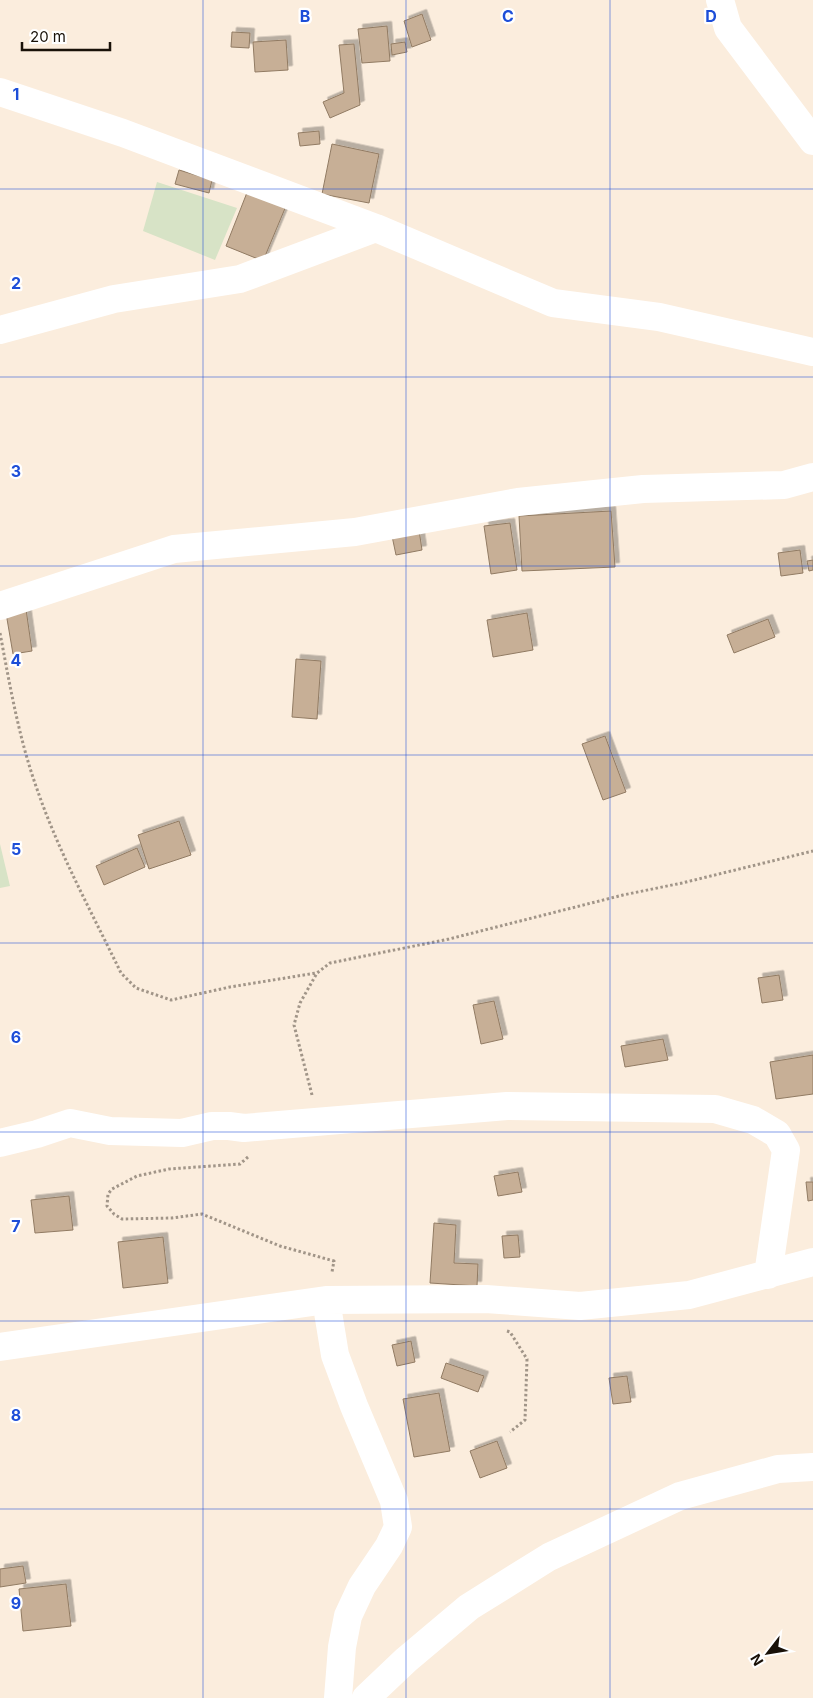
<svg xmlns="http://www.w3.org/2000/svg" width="813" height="1698" viewBox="0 0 813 1698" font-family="Inter,sans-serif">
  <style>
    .pitch { fill: #d7e3c6 }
    .building { fill: #c7af96; stroke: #917b63; filter: url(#shadow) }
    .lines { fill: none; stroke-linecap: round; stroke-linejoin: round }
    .path { stroke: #a19588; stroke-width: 3; stroke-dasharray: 2.5 2.5; stroke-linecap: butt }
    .minor { stroke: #fff; stroke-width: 28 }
    .grid { fill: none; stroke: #1d4ed8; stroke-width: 1; stroke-opacity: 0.55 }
    .grid-label { font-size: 16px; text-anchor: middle; font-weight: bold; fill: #1d4ed8; stroke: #fff; stroke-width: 4.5; stroke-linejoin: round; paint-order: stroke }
  </style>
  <defs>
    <filter id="shadow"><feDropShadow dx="4.5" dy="-4.5" stdDeviation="0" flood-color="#0004"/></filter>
  </defs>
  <rect width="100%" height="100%" fill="#fbeddd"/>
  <!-- pitch -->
  <path class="pitch" d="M157,182L237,208L215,260L143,231Z
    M0,844L10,886L0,888Z"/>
  <!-- building -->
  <path class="building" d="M422,14L431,40L412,47L404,21Z
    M387,26L390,61L362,63L358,29Z
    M232,32L250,33L249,48L231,47Z
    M286,40L288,70L255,72L253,42Z
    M405,42L407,52L392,55L391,44Z
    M354,44L360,105L330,118L323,102L344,93L339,45Z
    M319,131L320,144L300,146L298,133Z
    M332,144L379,154L369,203L322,194Z
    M179,170L212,180L209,193L175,184Z
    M248,190L286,206L263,261L226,246Z
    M611,511L615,567L522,571L519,516Z
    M510,523L517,570L491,574L484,526Z
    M419,530L422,550L396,555L392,536Z
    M800,550L803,573L781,576L778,553Z
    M813,560V570L809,571L807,561Z
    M26,609L32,651L13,654L6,613Z
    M527,613L533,650L493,657L487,620Z
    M768,619L775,637L734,653L727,635Z
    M296,659L321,661L317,719L292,717Z
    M605,736L626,792L603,800L582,744Z
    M179,821L191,855L149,869L138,835Z
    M137,848L145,867L104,885L96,866Z
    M779,975L783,1000L762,1003L758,978Z
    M494,1001L503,1039L481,1044L473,1005Z
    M663,1039L668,1060L625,1067L621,1046Z
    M813,1055V1094L776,1099L770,1062Z
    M518,1172L522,1192L498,1196L494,1176Z
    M806,1182H813V1200L808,1201Z
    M69,1196L73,1230L35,1233L31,1200Z
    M434,1223L456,1225L454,1263L478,1264L477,1286L430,1283Z
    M518,1235L520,1257L504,1258L502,1236Z
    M163,1237L168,1283L123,1288L118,1242Z
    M411,1341L415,1362L397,1366L392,1345Z
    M446,1363L484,1376L478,1392L441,1378Z
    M627,1376L631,1402L613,1404L609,1378Z
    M439,1393L450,1451L414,1457L403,1399Z
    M497,1441L507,1468L480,1478L470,1451Z
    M23,1566L26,1583L0,1587V1569Z
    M66,1584L71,1626L23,1631L19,1589Z"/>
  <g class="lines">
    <!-- path -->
    <path class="path" d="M0,633C10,686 19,739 37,789C59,853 92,913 121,973L136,988L171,1000L230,987L316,973
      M312,1095L294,1025L300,1003L317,973L330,963L449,939L623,895L682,883L813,851
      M248,1157L240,1164L169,1169L137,1176L112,1189L108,1194L107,1206L114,1214L122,1219L172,1218L202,1214L280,1246L334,1261L332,1272
      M507,1331L510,1332L527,1359L525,1420L510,1432"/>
    <!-- minor -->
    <path class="minor" d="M720,0L728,28L813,141
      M0,92L123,133L376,228L553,303L659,317L813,352
      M0,330L114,299L240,279L376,228
      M0,606L174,549L355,532L518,502L643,489L784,485L813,477
      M0,1143L37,1134L70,1123L110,1131L182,1133L212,1126H229L244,1128L507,1106L715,1109L753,1120L777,1134L786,1150L768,1275
      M326,1300L335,1355L354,1406L394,1501L398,1527L389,1546L362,1586L348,1616L342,1647L338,1698
      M0,1347L326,1300L486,1299L580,1306L689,1295L813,1262
      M366,1698L406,1660L469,1607L549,1557L680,1496L778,1469L813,1467"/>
  </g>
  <!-- grid -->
  <path class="grid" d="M203,0V1698M406,0V1698M610,0V1698M0,189H813M0,377H813M0,566H813M0,755H813M0,943H813M0,1132H813M0,1321H813M0,1509H813"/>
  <g class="grid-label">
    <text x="305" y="22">B</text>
    <text x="508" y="22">C</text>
    <text x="711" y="22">D</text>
    <text x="16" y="100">1</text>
    <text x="16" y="289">2</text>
    <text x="16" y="477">3</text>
    <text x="16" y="666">4</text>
    <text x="16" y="855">5</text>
    <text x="16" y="1043">6</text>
    <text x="16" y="1232">7</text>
    <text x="16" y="1421">8</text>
    <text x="16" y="1609">9</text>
  </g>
  <!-- north arrow -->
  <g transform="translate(768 1653) rotate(239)" stroke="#ffffff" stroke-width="4" paint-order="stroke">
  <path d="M0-4L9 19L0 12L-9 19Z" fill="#191108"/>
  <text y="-8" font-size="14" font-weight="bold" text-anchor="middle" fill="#191108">N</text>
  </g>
  <!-- scale -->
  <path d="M22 42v8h88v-8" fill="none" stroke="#191108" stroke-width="2.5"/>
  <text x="30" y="42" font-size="15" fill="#191108" stroke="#ffffff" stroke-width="4" paint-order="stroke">20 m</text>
</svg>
